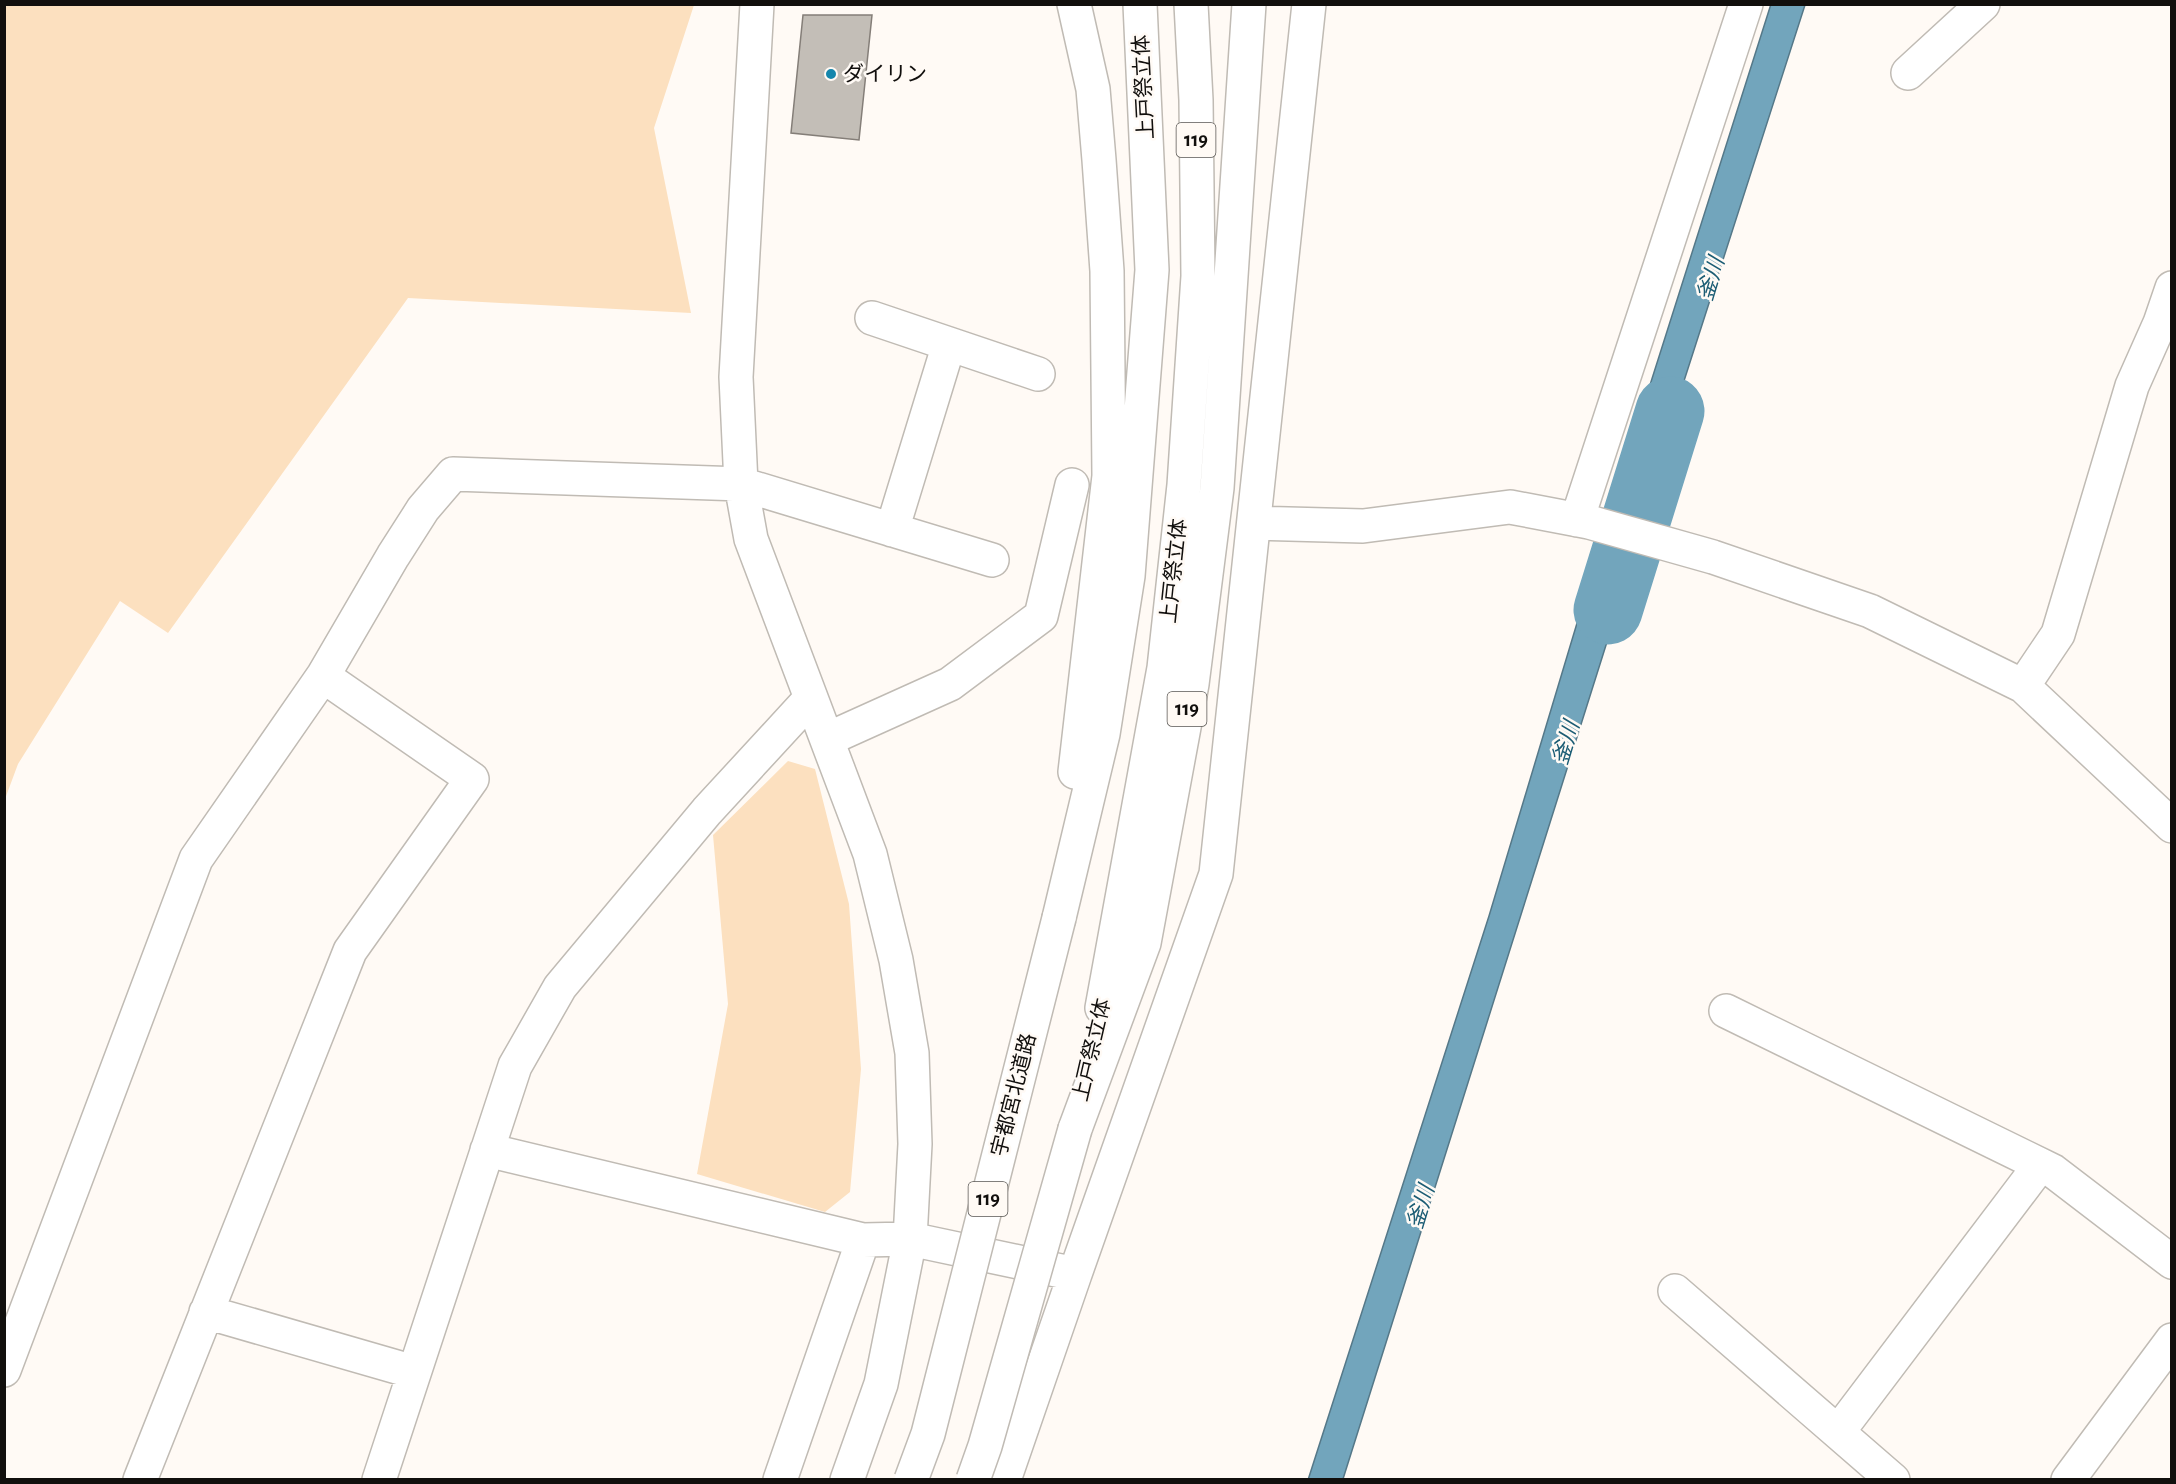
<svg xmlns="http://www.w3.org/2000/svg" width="2176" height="1484" viewBox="0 0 2176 1484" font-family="'Alegreya Sans','Noto Sans JP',sans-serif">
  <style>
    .green { fill: #fce0bf }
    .water { fill: #72a5bc; stroke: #557888; stroke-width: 1.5 }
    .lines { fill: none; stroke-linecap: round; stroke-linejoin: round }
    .river { stroke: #72a5bc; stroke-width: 69 }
    .building { fill: #c3beb7; stroke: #847e78; stroke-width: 1.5 }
    .minor-casing { stroke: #c0bbb4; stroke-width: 36 }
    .highway-casing { stroke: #c0bbb4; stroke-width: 36 }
    .minor { stroke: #fff; stroke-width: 33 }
    .highway { stroke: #fff; stroke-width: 33 }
    .highway-bridge-casing { stroke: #c0bbb4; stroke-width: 36; stroke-linecap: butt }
    .highway-bridge { stroke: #fff; stroke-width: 33 }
    .poi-dot { fill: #1586ac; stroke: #fffaf5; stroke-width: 2 }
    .labels { text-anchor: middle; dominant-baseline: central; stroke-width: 5; stroke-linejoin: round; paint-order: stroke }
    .shield { fill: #fffaf5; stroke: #585653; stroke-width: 1.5 }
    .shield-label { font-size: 20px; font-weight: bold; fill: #110f0d }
    .poi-label { font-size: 21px; fill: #110f0d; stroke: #fffaf5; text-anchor: start }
    .street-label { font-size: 21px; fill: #110f0d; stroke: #fffaf5 }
    .water-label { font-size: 22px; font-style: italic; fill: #1b5c74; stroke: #fffaf5 }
  </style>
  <rect width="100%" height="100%" fill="#fffaf5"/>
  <!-- green -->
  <path class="green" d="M5,4L694,5L654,128L691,313L408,298L168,633L120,601L18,764L5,799Z
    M788,761L815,769L849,904L861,1069L850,1192L825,1212L697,1174L728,1004L713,835Z"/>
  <!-- water -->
  <path class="water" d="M1771,4L1805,5L1645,502L1616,492Z
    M1602,540L1636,550L1343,1479L1308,1480L1489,916Z"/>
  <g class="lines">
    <!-- river -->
    <path class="river" d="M1608,610L1670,411"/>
  </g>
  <!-- building -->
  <path class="building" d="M803,15H872L859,140L791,133Z"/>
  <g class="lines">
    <!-- minor casing -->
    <g class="minor-casing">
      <path id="minor" d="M757,4L736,377L741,484L751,539L870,854L896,960L912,1053L915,1144L910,1239L881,1384L847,1480
        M1908,73L1983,4
        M872,318L1038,374
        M2160,323L2172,288
        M1577,520L1746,4
        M1255,523L1363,526L1510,507L1589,522L1713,557L1870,611L2023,686L2172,826
        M892,530L949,344
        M2023,686L2058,634L2132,386L2160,323L2172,317
        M828,739L950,684L1041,616L1072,485
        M1726,1011L2053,1171L2172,1262
        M487,1150L863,1240
        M1675,1291L1893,1480
        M206,1312L414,1372
        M4,1370L196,859L323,676L393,556L423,509L453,474L741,484L992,560
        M1838,1432L2040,1165
        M140,1480L350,951L472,779L323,676
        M379,1480L515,1066L560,987L707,811L811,698
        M780,1480L863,1240L910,1239L1075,1274L1216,874L1309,4
        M1004,1480L1075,1274
        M2068,1480L2172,1340"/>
    </g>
    <!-- highway casing -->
    <g class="highway-casing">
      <path id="highway" d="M1074,4L1093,89L1099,160L1107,271L1109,476L1075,772
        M1059,918L1103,734L1128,576L1152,270L1140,4
        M1102,1008L1164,668L1184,485L1198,276L1196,100L1191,4
        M1075,1129L1144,943L1192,684L1217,488L1249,4"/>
    </g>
    <!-- minor -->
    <use href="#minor" class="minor"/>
    <!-- highway -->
    <use href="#highway" class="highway"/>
    <!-- highway-bridge casing -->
    <g class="highway-bridge-casing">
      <path id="highway-bridge" d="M911,1480L928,1434L1059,918
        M973,1480L985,1446L1075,1129"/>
    </g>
    <!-- highway-bridge -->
    <use href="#highway-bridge" class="highway-bridge"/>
  </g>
  <!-- markers -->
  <circle class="poi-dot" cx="831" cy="74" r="6"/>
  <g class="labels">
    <!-- shield labels -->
    <g class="shield">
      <rect x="1176.5" y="123" width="39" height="34" rx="4.5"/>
      <rect x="1167.5" y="692" width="39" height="34" rx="4.5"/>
      <rect x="968.5" y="1182" width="39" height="34" rx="4.5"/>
    </g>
    <g class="shield-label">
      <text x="1196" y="140">119</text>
      <text x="1187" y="709">119</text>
      <text x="988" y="1199">119</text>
    </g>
    <!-- poi labels -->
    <g class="poi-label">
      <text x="843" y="74">ダイリン</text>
    </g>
    <!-- street labels -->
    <g class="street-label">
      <text transform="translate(1144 87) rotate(-93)">上戸祭立体</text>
      <text transform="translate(1174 571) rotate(-84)">上戸祭立体</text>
      <text transform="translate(1092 1050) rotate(-77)">上戸祭立体</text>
      <text transform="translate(1014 1095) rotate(-76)">宇都宮北道路</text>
    </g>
    <!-- water labels -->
    <g class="water-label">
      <text transform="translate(1711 279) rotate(-73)">釜川</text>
      <text transform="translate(1566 743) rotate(-73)">釜川</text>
      <text transform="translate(1421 1207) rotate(-73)">釜川</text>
    </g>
  </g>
  <!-- border -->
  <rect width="2176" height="1484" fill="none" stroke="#110f0d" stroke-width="12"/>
</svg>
